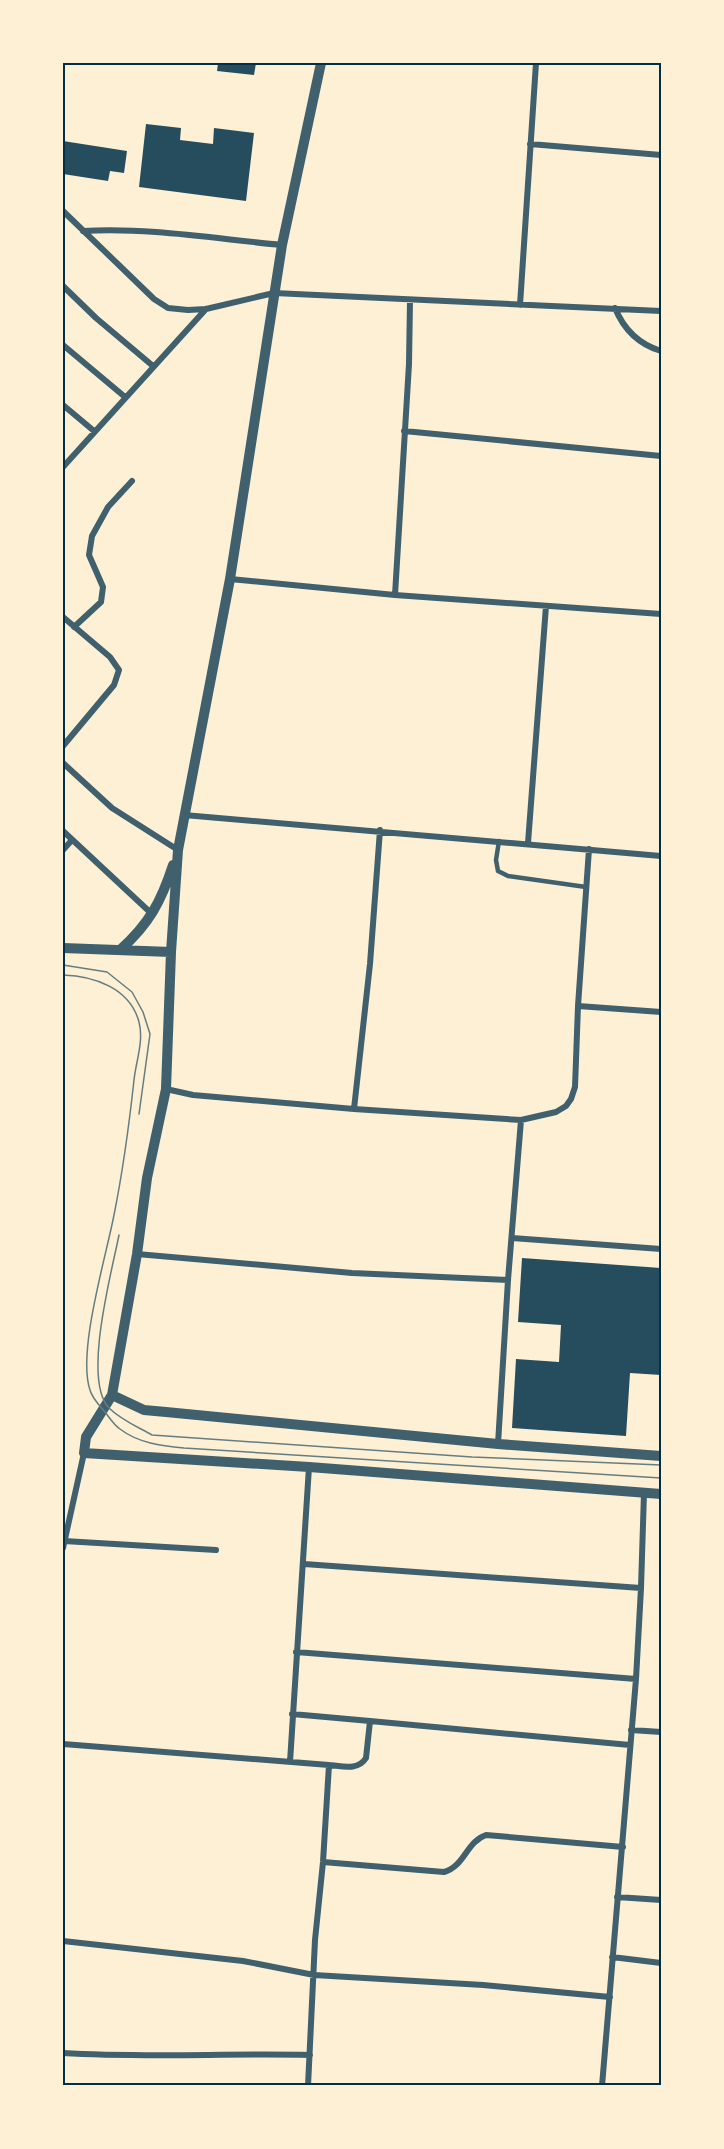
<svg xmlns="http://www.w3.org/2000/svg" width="724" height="2149" viewBox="0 0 724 2149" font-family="'IBM Plex Sans',sans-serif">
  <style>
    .building { fill: #264d5e }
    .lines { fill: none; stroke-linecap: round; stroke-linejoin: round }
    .service { stroke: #3f606c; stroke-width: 4.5 }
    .minor { stroke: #3f606c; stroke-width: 6 }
    .tertiary { stroke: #3f606c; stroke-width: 10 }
    .tram { stroke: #657d81; stroke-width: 1.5 }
    .neatline { fill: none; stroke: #003049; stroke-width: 2 }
  </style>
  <rect width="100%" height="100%" fill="#fdf0d5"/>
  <!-- building -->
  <path class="building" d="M218,63H256L254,75L217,71Z
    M146,124L181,128L180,140L213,144L214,128L254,133L246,201L139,187Z
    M63,141L127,151L124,173L110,171L108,181L63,174Z
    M522,1258L661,1268V1375L630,1373L626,1436L512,1428L516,1359L559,1362L561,1325L518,1322Z"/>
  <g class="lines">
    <!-- service -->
    <path class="service" d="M499,841L496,860L498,871L508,876L586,887"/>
    <!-- minor -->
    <path class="minor" d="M530,144L661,155
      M63,211L154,299L168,308L188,310L206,309L274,293L661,311
      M83,231C148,227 217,239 282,245
      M63,286L96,318L153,366
      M520,305L536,63
      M615,308C624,330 638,344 661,351
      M63,345L125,397
      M63,405L94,431
      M404,431L661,456
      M63,467L206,309
      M230,579L395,595L661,614
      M395,595L409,364L410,300
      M63,617L110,657L119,670L114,685L63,746
      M74,627L101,602L103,587L89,555L92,536L108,507L132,481
      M63,763L112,808L178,850
      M184,815L661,856
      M63,831L152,914
      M528,843L546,606
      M63,850L72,840
      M578,1006L661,1012
      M166,1089L193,1095L354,1109L521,1120L556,1112L566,1106L571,1099L575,1087L578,1006L589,849
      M354,1109L370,964L380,830
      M512,1238L661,1249
      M137,1254L352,1273L508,1280
      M498,1444L508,1280L521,1120
      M64,1541L216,1550
      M63,1548L84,1453
      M304,1564L641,1588
      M296,1652L636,1679
      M292,1714L370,1721
      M631,1730L661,1732
      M63,1744L329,1765
      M290,1762L309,1467
      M323,1862L444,1872C465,1866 466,1842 486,1835L623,1847
      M617,1897L661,1900
      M63,1941L243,1961L314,1975L483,1985L610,1997
      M612,1957L661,1963
      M63,2053C145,2058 228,2053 310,2055
      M308,2086L315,1940L323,1862L329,1765C342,1766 358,1771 366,1758L370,1721L630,1745
      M602,2086L636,1679L641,1588L644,1493"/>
    <!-- tertiary -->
    <path class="tertiary" d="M321,63L282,245L230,579L178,850L171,952L166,1089L147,1178L137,1254L112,1395L86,1437L84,1453L309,1467L661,1494
      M63,948L171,952
      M120,950C149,924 161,902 173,865
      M112,1395L144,1410L166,1412L498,1444L661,1456"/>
    <!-- tram -->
    <path class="tram" d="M63,965L107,972L132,992L143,1012L150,1034L139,1114
      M63,975C94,976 130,988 139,1022C144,1041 136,1061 134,1080C129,1126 123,1170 114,1215C106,1257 77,1352 90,1390C92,1398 99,1405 105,1412C109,1417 114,1425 120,1429C138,1443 162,1446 184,1448L661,1478
      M119,1235C112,1271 82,1380 109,1408C121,1420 138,1427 152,1435L472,1457L661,1465"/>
  </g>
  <!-- border -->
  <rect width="724" height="2149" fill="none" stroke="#fdf0d5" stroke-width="129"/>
  <rect x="64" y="64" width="596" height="2020" class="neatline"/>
</svg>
